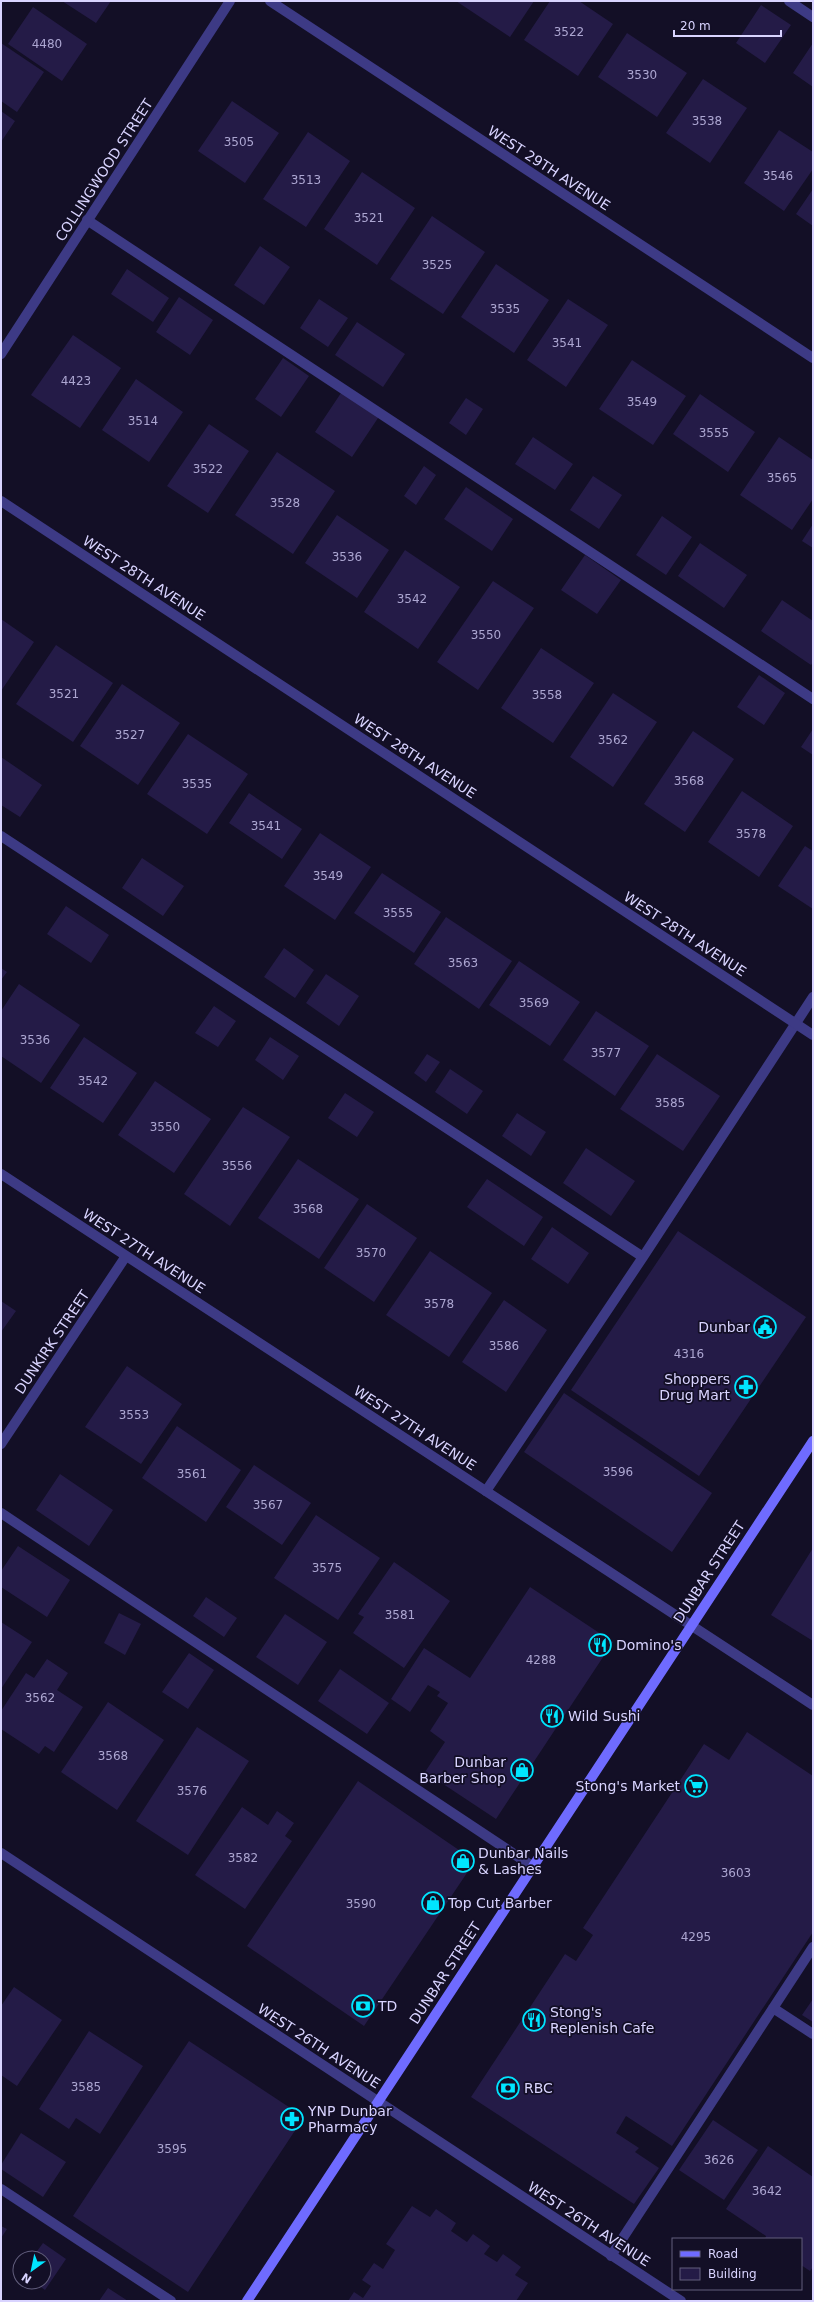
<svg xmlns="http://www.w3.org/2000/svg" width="814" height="2302" viewBox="0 0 814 2302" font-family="'DejaVu Sans',sans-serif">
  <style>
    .building { fill: #241b47 }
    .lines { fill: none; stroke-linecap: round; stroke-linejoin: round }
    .lane { stroke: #3d3a85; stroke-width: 10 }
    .street { stroke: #3d3a85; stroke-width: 10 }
    .secondary { stroke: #6f6bff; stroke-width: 10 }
    .labels { text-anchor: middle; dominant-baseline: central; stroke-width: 3.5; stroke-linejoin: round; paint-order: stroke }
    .number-label { font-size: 12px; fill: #aca6d1 }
    .street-label { font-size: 14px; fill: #d9d4ff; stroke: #130f26 }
    .poi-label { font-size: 14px; fill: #d9d4ff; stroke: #130f26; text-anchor: start }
  </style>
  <rect width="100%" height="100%" fill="#130f26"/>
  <!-- building -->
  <path class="building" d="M62,1H111L96,23Z
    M456,1H534L510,37Z
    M550,1H579L613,24L578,76L524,40Z
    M761,5L791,25L765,63L736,43Z
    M33,7L87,44L62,81L8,44Z
    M627,33L687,73L657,117L598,77Z
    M1,43L44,72L17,112L1,101Z
    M813,43V87L793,73Z
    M703,79L747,108L710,163L666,133Z
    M232,101L279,133L245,183L198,151Z
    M1,111L15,121L1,142Z
    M779,130L813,152V169L784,211L744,183Z
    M308,132L350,161L306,227L263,199Z
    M362,172L415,208L377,265L324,229Z
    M813,189V226L796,214Z
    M432,216L485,252L443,314L390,279Z
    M260,246L290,267L264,305L234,285Z
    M496,264L549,300L514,353L461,317Z
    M127,269L169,298L153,322L111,294Z
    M179,297L213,320L190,355L156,332Z
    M319,299L348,318L328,347L300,328Z
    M568,299L608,325L566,387L527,360Z
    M357,322L405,354L383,387L335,355Z
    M73,335L121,368L80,428L31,395Z
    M283,358L309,376L281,417L255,399Z
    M632,360L686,396L653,445L599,409Z
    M136,379L183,412L149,462L102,430Z
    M343,390L380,415L352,457L315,432Z
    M700,394L755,432L728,472L673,434Z
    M466,398L483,409L466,435L449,423Z
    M209,424L249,451L208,513L167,486Z
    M533,437L573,464L555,490L515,464Z
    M779,437L813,460V499L792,530L740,495Z
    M277,452L335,491L293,554L235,515Z
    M424,466L436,475L416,505L404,496Z
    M593,476L622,495L599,529L570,510Z
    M466,487L513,519L492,551L444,519Z
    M337,515L389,550L357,598L305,563Z
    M662,516L692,537L666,575L636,555Z
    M813,524V548L802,541Z
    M700,543L747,575L724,608L678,576Z
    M405,550L460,587L418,649L364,612Z
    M585,555L621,580L597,614L561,590Z
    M493,581L534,608L478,690L437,662Z
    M782,600L813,621V662L811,665L761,631Z
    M1,619L34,642L1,691Z
    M56,645L113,683L73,742L16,704Z
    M541,648L594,683L553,743L501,708Z
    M759,675L785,693L764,725L737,707Z
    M122,684L180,723L138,785L80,746Z
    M613,693L657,722L613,787L570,757Z
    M813,729V755L801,747Z
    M693,731L734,759L685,832L644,804Z
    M188,734L248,774L207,834L147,794Z
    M1,757L42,785L20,817L1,805Z
    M742,791L793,826L759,877L708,842Z
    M249,793L302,829L282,859L229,823Z
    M320,833L371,867L335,920L284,886Z
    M805,846L813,851V909L778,886Z
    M142,858L184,886L163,916L122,888Z
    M382,873L441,912L414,953L354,913Z
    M66,906L109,935L91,963L47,934Z
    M446,917L512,961L479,1009L414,964Z
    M284,948L314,970L295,998L264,977Z
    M519,961L580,1002L550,1046L489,1005Z
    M1,968L7,972L1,980Z
    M326,974L359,996L339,1026L306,1003Z
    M19,984L80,1025L41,1083L1,1056V1011Z
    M214,1006L236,1021L218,1047L195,1033Z
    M596,1011L649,1046L615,1096L563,1060Z
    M84,1037L137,1073L103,1123L50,1088Z
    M270,1037L299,1056L283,1080L255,1060Z
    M427,1054L440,1062L426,1082L414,1073Z
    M657,1054L720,1096L683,1151L620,1109Z
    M450,1069L483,1091L467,1114L435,1092Z
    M155,1081L211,1119L174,1173L118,1135Z
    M345,1093L374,1112L357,1137L328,1118Z
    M243,1107L290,1137L230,1226L184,1194Z
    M517,1113L546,1132L531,1156L502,1136Z
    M586,1148L635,1181L611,1216L563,1183Z
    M298,1159L359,1199L319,1259L258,1218Z
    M487,1179L543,1217L524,1246L467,1207Z
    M367,1204L417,1238L374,1302L324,1268Z
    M552,1227L589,1253L568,1284L531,1259Z
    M678,1231L806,1317L699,1476L571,1390Z
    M430,1251L492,1293L449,1357L386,1315Z
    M504,1300L547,1330L506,1392L462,1362Z
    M1,1301L16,1311L1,1332Z
    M127,1366L182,1404L141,1464L85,1427Z
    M564,1393L712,1493L672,1552L524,1452Z
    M177,1426L241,1470L206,1522L142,1478Z
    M254,1465L311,1503L282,1545L226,1507Z
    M60,1474L113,1510L89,1546L36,1510Z
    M316,1515L380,1558L338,1620L274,1578Z
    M18,1546L70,1580L47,1617L1,1587V1571Z
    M813,1548V1641L771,1615Z
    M394,1562L450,1601L404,1668L353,1633L364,1617L358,1614Z
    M530,1587L613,1642L496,1819L425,1772L445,1742L430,1731L448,1703L437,1696L440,1692L428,1685L410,1712L391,1699L424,1648L470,1678Z
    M206,1597L237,1618L224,1637L193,1616Z
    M119,1613L141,1624L125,1655L104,1643Z
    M285,1614L327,1642L298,1685L256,1657Z
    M1,1622L32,1642L1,1689Z
    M189,1653L214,1670L188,1709L162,1692Z
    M47,1659L68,1673L57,1690L83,1707L54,1752L45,1746L39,1754L1,1729V1711L26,1673L34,1678Z
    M340,1669L389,1703L367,1734L318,1701Z
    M108,1702L164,1740L117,1810L61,1772Z
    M197,1727L249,1761L188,1855L136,1821Z
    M747,1732L813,1776V1932L672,2146L626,2116L616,2133L639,2148L635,2152L659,2168L634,2204L471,2097L565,1954L576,1961L593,1935L583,1928L704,1744L729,1760Z
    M358,1781L475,1861L364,2026L247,1946Z
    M242,1807L268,1825L277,1811L294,1823L285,1836L292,1841L245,1909L195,1875Z
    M14,1987L62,2020L17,2086L1,2075V2006Z
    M813,1999V2022L802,2015Z
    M89,2031L143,2066L100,2134L76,2118L69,2129L39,2109Z
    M189,2041L304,2117L188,2292L73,2216Z
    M713,2120L758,2150L724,2200L679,2170Z
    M21,2133L66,2162L43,2197L1,2169V2165Z
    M768,2146L813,2177V2267L810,2271L801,2265V2239H765L766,2236L726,2209Z
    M412,2206L430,2217L436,2209L456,2223L451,2231L467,2242L473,2234L490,2246L484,2254L497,2262L503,2254L521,2267L515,2275L528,2283L516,2301H348L354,2292L363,2298L371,2286L362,2280L374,2263L383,2269L395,2250L386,2244Z
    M1,2226L7,2229L1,2238Z
    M43,2243L66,2259L45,2290L34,2282H44V2258H32Z
    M108,2288L128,2301H99Z"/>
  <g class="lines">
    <!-- lane -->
    <path class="lane" d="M789,1L813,17
      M87,220L813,699
      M1,836L643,1257
      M486,1491L643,1257L813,997
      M1,1513L532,1866
      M773,2008L813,2034
      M1,2189L171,2301
      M611,2256L813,1947"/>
    <!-- street -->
    <path class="street" d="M270,1L813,358
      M1,354L230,1
      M1,501L813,1035
      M1,1174L813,1705
      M1,1444L126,1256
      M1,1853L681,2301"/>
    <!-- secondary -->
    <path class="secondary" d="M247,2301L813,1441"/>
  </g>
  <!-- icons -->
  <defs>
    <g id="civic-ring" transform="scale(1.15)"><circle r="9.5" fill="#130f26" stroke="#00e5ff" stroke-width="1.5"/><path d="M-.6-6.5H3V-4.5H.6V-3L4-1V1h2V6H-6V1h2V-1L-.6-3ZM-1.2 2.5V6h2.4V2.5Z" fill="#00e5ff"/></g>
    <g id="pharmacy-ring" transform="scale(1.15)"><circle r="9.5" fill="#130f26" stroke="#00e5ff" stroke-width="1.5"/><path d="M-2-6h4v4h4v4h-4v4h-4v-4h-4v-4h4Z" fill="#00e5ff"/></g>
    <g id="restaurant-ring" transform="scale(1.15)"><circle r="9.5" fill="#130f26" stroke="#00e5ff" stroke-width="1.5"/><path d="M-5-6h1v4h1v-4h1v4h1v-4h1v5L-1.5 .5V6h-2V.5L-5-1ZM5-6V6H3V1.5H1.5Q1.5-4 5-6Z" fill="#00e5ff"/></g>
    <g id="shop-ring" transform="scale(1.15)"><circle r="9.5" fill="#130f26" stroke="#00e5ff" stroke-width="1.5"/><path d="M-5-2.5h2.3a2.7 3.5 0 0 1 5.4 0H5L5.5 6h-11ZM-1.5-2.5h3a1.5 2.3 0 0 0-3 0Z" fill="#00e5ff"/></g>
    <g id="supermarket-ring" transform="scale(1.15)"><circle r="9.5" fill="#130f26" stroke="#00e5ff" stroke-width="1.5"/><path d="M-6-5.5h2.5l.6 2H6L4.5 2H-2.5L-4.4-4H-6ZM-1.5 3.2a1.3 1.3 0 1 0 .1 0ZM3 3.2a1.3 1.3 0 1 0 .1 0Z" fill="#00e5ff"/></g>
    <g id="bank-ring" transform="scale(1.15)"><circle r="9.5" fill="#130f26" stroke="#00e5ff" stroke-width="1.5"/><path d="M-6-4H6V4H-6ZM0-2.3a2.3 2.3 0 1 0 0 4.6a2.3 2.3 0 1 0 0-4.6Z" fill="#00e5ff"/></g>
  </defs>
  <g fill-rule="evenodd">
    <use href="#civic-ring" x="765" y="1327"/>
    <use href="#pharmacy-ring" x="746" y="1387"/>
    <use href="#restaurant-ring" x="600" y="1645"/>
    <use href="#restaurant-ring" x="552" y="1716"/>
    <use href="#shop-ring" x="522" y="1770"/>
    <use href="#supermarket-ring" x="696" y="1786"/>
    <use href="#shop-ring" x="463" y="1861"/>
    <use href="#shop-ring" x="433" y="1903"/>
    <use href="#bank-ring" x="363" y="2006"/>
    <use href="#restaurant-ring" x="534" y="2020"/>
    <use href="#bank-ring" x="508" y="2088"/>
    <use href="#pharmacy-ring" x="292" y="2119"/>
  </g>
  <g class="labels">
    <!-- number labels -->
    <g class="number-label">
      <text x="569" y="32">3522</text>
      <text x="47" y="44">4480</text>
      <text x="642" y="75">3530</text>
      <text x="707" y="121">3538</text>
      <text x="239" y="142">3505</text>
      <text x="778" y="176">3546</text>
      <text x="306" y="180">3513</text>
      <text x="369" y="218">3521</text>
      <text x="437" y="265">3525</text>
      <text x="505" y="309">3535</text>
      <text x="567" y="343">3541</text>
      <text x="76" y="381">4423</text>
      <text x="642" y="402">3549</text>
      <text x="143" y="421">3514</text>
      <text x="714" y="433">3555</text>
      <text x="208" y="469">3522</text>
      <text x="782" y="478">3565</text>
      <text x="285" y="503">3528</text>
      <text x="347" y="557">3536</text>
      <text x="412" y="599">3542</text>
      <text x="486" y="635">3550</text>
      <text x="64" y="694">3521</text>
      <text x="547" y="695">3558</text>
      <text x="130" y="735">3527</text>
      <text x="613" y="740">3562</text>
      <text x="689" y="781">3568</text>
      <text x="197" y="784">3535</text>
      <text x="266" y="826">3541</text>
      <text x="751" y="834">3578</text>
      <text x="328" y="876">3549</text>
      <text x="398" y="913">3555</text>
      <text x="463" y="963">3563</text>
      <text x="534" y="1003">3569</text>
      <text x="35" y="1040">3536</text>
      <text x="606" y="1053">3577</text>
      <text x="93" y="1081">3542</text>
      <text x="670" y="1103">3585</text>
      <text x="165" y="1127">3550</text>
      <text x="237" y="1166">3556</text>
      <text x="308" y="1209">3568</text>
      <text x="371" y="1253">3570</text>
      <text x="439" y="1304">3578</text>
      <text x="504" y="1346">3586</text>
      <text x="689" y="1354">4316</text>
      <text x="134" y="1415">3553</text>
      <text x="618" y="1472">3596</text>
      <text x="192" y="1474">3561</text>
      <text x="268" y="1505">3567</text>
      <text x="327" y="1568">3575</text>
      <text x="400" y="1615">3581</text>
      <text x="541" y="1660">4288</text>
      <text x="40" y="1698">3562</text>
      <text x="113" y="1756">3568</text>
      <text x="192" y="1791">3576</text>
      <text x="243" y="1858">3582</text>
      <text x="736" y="1873">3603</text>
      <text x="361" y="1904">3590</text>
      <text x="696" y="1937">4295</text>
      <text x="86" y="2087">3585</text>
      <text x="172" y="2149">3595</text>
      <text x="719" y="2160">3626</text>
      <text x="767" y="2191">3642</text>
    </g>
    <!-- street labels -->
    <g class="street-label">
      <text transform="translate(549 168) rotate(33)">WEST 29TH AVENUE</text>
      <text transform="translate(104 170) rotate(-57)">COLLINGWOOD STREET</text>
      <text transform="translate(144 578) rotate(33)">WEST 28TH AVENUE</text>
      <text transform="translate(415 756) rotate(33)">WEST 28TH AVENUE</text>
      <text transform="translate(685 934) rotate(33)">WEST 28TH AVENUE</text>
      <text transform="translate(144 1251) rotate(33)">WEST 27TH AVENUE</text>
      <text transform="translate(52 1342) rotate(-56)">DUNKIRK STREET</text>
      <text transform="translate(415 1428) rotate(33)">WEST 27TH AVENUE</text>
      <text transform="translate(709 1572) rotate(-57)">DUNBAR STREET</text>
      <text transform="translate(445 1973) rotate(-57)">DUNBAR STREET</text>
      <text transform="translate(319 2046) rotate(33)">WEST 26TH AVENUE</text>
      <text transform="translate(589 2224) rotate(33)">WEST 26TH AVENUE</text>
    </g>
    <!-- poi labels -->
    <g class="poi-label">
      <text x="750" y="1327" text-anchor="end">Dunbar</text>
      <text x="730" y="1379" text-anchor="end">Shoppers<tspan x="730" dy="16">Drug Mart</tspan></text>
      <text x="616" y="1645">Domino's</text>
      <text x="568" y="1716">Wild Sushi</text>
      <text x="506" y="1762" text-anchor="end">Dunbar<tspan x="506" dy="16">Barber Shop</tspan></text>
      <text x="680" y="1786" text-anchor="end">Stong's Market</text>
      <text x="478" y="1853">Dunbar Nails<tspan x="478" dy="16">&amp; Lashes</tspan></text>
      <text x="448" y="1903">Top Cut Barber</text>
      <text x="378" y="2006">TD</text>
      <text x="550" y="2012">Stong's<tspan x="550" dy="16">Replenish Cafe</tspan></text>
      <text x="524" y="2088">RBC</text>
      <text x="308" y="2111">YNP Dunbar<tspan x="308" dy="16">Pharmacy</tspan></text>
    </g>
  </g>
  <!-- border -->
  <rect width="814" height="2302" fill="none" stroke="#d9d4ff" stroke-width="4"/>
  <!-- legend -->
  <rect x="672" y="2238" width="130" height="52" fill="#130f26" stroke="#625e7d"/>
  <rect x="680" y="2251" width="20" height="6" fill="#6f6bff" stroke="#625e7d"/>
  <text x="708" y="2258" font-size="12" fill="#d9d4ff">Road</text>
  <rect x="680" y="2268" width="20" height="12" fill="#241b47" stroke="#625e7d"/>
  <text x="708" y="2278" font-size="12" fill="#d9d4ff">Building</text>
  <!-- north arrow -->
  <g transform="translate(32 2270) rotate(213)"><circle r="19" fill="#130f26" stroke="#625e7d"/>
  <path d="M0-3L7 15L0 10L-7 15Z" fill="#00e5ff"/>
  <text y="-6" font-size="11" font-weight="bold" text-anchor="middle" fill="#d9d4ff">N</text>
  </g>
  <!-- scale -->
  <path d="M674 30v6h107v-6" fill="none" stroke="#d9d4ff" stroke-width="2"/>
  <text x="680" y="30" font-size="12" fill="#d9d4ff" stroke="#130f26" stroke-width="3" paint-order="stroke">20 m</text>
</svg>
